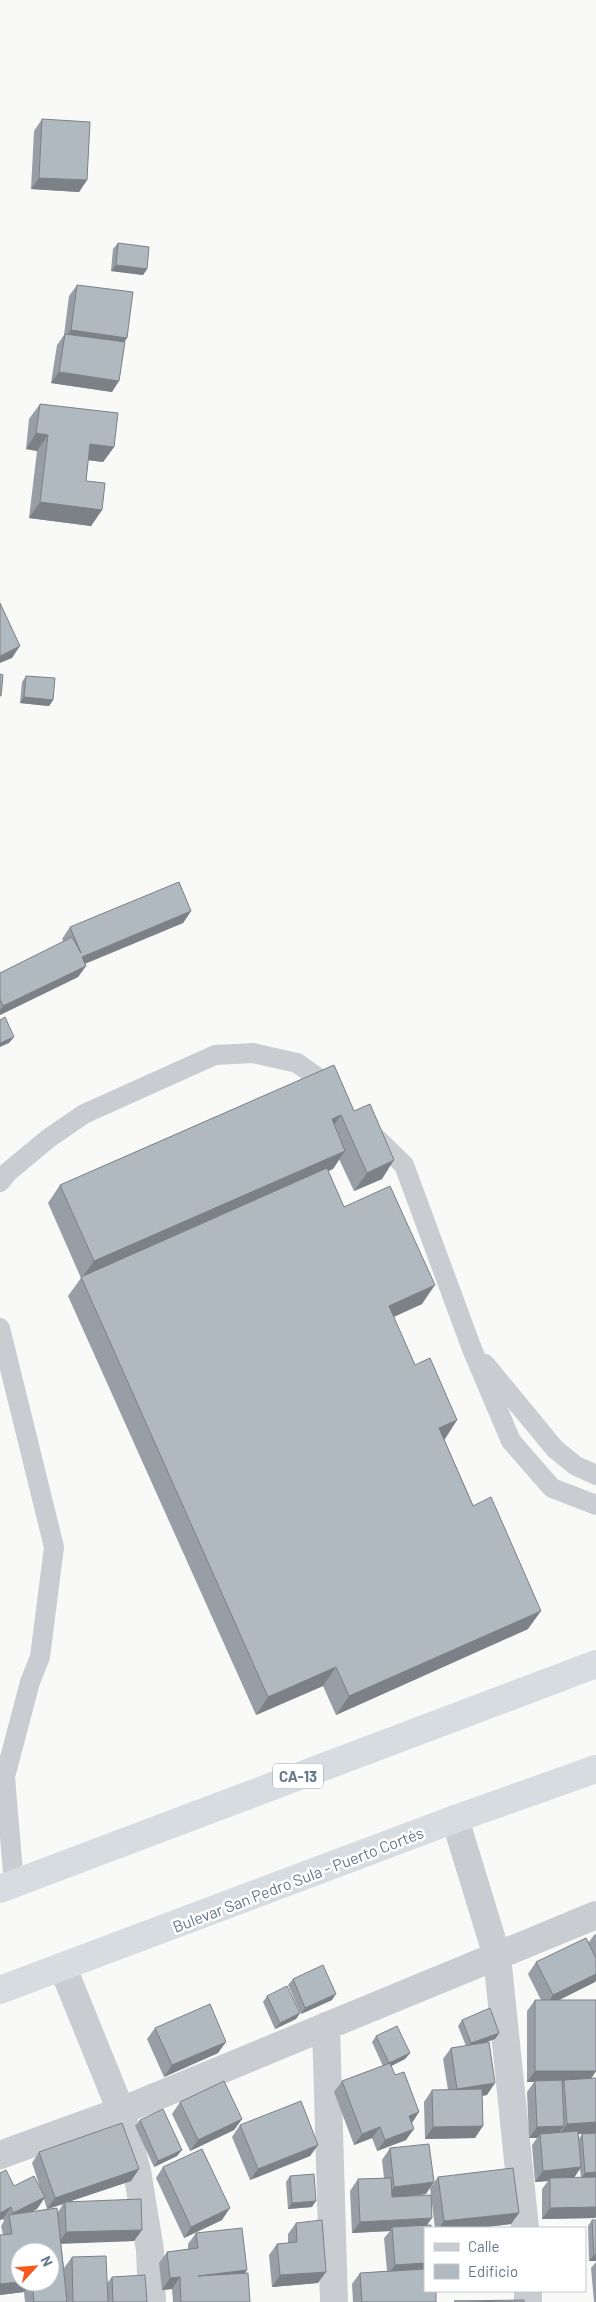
<svg xmlns="http://www.w3.org/2000/svg" width="596" height="2302" viewBox="0 0 596 2302" font-family="Barlow,sans-serif">
  <style>
    .lines { fill: none; stroke-linecap: round; stroke-linejoin: round }
    .service { stroke: #c9cdd1; stroke-width: 20 }
    .minor { stroke: #c9cdd1; stroke-width: 28 }
    .trunk { stroke: #d6dce0; stroke-width: 28 }
    .wall { fill: #979ea5; fill-rule: evenodd }
    .shaded-wall { fill: #7b8186 }
    .building { fill: #b0b8c0; stroke: #7b8186 }
    .labels { text-anchor: middle; dominant-baseline: central; stroke-width: 5; stroke-linejoin: round; paint-order: stroke }
    .shield { fill: #fff; stroke: #93a0ae; stroke-width: 1 }
    .shield-label { font-size: 15px; font-weight: bold; fill: #65788b }
    .street-label { font-size: 16px; fill: #65788b; stroke: #fff }
  </style>
  <rect width="100%" height="100%" fill="#f9faf7"/>
  <g class="lines">
    <!-- service -->
    <path class="service" d="M372,1134L404,1165L472,1349L511,1441L552,1488L596,1505
      M0,1182L8,1172L49,1138L84,1114L215,1055L253,1053L297,1063L334,1089
      M0,1328L54,1547L40,1657L30,1682L5,1777L14,1884
      M485,1364L555,1449L576,1466L596,1475"/>
    <!-- minor -->
    <path class="minor" d="M455,1819L497,1956L525,2228
      M63,1968L121,2111L137,2171L150,2250L152,2302
      M326,2026L334,2302
      M0,2155L121,2111L596,1915
      M528,2291V2302"/>
    <!-- trunk -->
    <path class="trunk" d="M0,1889L596,1664
      M0,1990L455,1819L596,1769"/>
  </g>
  <!-- wall -->
  <path class="wall" d="M42,119L87,180L79,192L31,189L34,131Z
    M118,243L147,269L143,275L111,271L113,249Z
    M77,285L124,342L112,392L51,383L57,345L64,335L69,296Z
    M40,404L114,447L103,462L88,460L86,481L102,510L91,526L29,518L37,451L26,449L29,419Z
    M26,676L53,700L49,706L20,703L22,682Z
    M191,911L183,923L85,964L86,966L78,977L0,1015V973L64,942L62,939L70,927Z
    M334,1065L382,1179L354,1191L339,1159L333,1169L328,1171L344,1207L422,1304L393,1317L415,1365L457,1420L444,1439L528,1629L336,1715L323,1686L256,1715L68,1296L81,1278L48,1203L60,1185Z
    M596,1934V1980L595,1982L559,2000H596V2071L591,2079L596,2078V2217L595,2218L542,2219V2189L548,2181L535,2182L532,2145L537,2138H529L527,2092L534,2082H527V2011L535,2000H541L528,1974L536,1962L586,1938L589,1942L594,1935ZM593,2133L582,2134L579,2139L578,2134ZM580,2169L581,2178H574Z
    M293,1979L332,2000L301,2014L288,1985Z
    M267,1996L300,2013L296,2019L275,2029L263,2002Z
    M462,2020L499,2033L495,2039L483,2043L487,2095L482,2096L475,2138L425,2139L424,2102L432,2090H448L443,2059L451,2048L466,2046L458,2026Z
    M155,2028L218,2053L164,2077L147,2039Z
    M376,2036L410,2053L405,2059L391,2066L412,2123L406,2140L377,2151L372,2138L354,2145L334,2092L342,2081L383,2066L372,2042Z
    M180,2102L242,2119L234,2130L190,2151L172,2114Z
    M140,2120L182,2150L177,2156L154,2167L135,2126Z
    M240,2125L318,2145L310,2156L250,2180L232,2137Z
    M390,2148L426,2194L401,2197L428,2225L425,2291L436,2302H353L352,2284L360,2273L387,2271L384,2238L390,2231L352,2233L350,2191L358,2179L384,2178L382,2160Z
    M39,2152L139,2169L131,2181L71,2201L142,2230L134,2241L61,2243L64,2268L72,2257L107,2283L112,2277L147,2302H25L24,2292L0,2295V2235H3L1,2226L4,2221L3,2219L0,2220V2173L14,2186L40,2187L32,2163ZM44,2199L47,2209L31,2212L37,2209ZM63,2204L58,2212L48,2209ZM20,2252L50,2282H20Z
    M163,2167L222,2220L184,2238L156,2178Z
    M290,2176L312,2207L288,2209L286,2182Z
    M438,2177L519,2213L511,2224L488,2227V2228H435L430,2188Z
    M592,2220H596V2261H589L588,2226Z
    M296,2223L318,2283L272,2287L269,2255L277,2244L288,2243V2234Z
    M196,2233L247,2270L244,2274L250,2302H173L172,2289L162,2290L159,2263L167,2252L188,2249V2244Z
    M596,2262V2302H594L591,2268Z"/>
  <!-- shaded-wall -->
  <path class="shaded-wall" d="M39,178L87,180L79,192L31,189Z
    M116,265L147,269L143,275L111,271Z
    M71,330L127,338L120,349L63,341Z
    M59,372L119,381L112,392L51,383Z
    M36,433L48,435L37,451L26,449Z
    M90,444L114,447L103,462L79,459Z
    M40,502L102,510L91,526L29,518Z
    M20,646L12,658L0,663V656Z
    M24,697L53,700L49,706L20,703Z
    M191,911L183,923L74,968L82,957Z
    M86,966L78,977L0,1015V1010L3,1006Z
    M14,1037L9,1043L0,1047V1043Z
    M341,1115L328,1133L332,1119Z
    M345,1151L333,1169L81,1279L94,1261Z
    M394,1160L382,1179L354,1191L367,1173Z
    M435,1285L422,1304L376,1325L389,1306Z
    M457,1420L445,1439L426,1446L439,1428Z
    M541,1611L528,1629L336,1715L349,1696Z
    M336,1667L323,1686L256,1715L268,1697Z
    M596,1974V1980L595,1982L545,2007L553,1995Z
    M336,1994L332,2000L301,2014L305,2008Z
    M300,2013L296,2019L275,2029L280,2023Z
    M499,2033L495,2039L467,2049L471,2043Z
    M226,2042L218,2053L164,2077L172,2065Z
    M410,2053L405,2059L385,2069L389,2063Z
    M535,2071H596L588,2083L564,2080L563,2083L535,2082V2081L534,2082H527Z
    M495,2083L487,2095L449,2100L457,2089Z
    M419,2112L412,2123L409,2116Z
    M242,2119L234,2130L190,2151L198,2140Z
    M596,2122V2133L559,2135L567,2124Z
    M483,2126L475,2138L425,2139L433,2127Z
    M564,2126L556,2137L540,2134L537,2138H529L537,2127Z
    M380,2127L372,2138L354,2145L362,2134Z
    M414,2129L406,2140L377,2151L385,2140Z
    M318,2145L310,2156L250,2180L258,2169Z
    M182,2150L177,2156L154,2167L158,2161Z
    M581,2167L573,2179L550,2178L548,2181L535,2182L543,2171Z
    M139,2169L131,2181L65,2203V2202L63,2204L47,2209L55,2198Z
    M596,2172V2178L581,2179L585,2173Z
    M434,2182L426,2194L386,2199L394,2187Z
    M45,2197L37,2209L10,2222V2218L13,2213Z
    M316,2201L312,2207L288,2209L292,2203Z
    M11,2207L3,2219L0,2220V2213Z
    M596,2207V2217L595,2218L542,2219L550,2208Z
    M230,2208L222,2220L184,2238L191,2227Z
    M519,2213L511,2224L476,2228H439L444,2221Z
    M432,2218L425,2228L392,2227L390,2231L352,2233L360,2222Z
    M142,2230L134,2241L58,2244L66,2232Z
    M594,2255H596V2261H589Z
    M425,2263V2274L387,2276L395,2265Z
    M247,2270L239,2281L198,2276Z
    M326,2272L318,2283L272,2287L280,2275Z
    M180,2277L172,2289L162,2290L170,2278Z
    M20,2282H31L24,2292L0,2295V2284Z"/>
  <!-- building -->
  <path class="building" d="M42,119L90,122L87,180L39,178Z
    M118,243L149,247L147,269L116,265Z
    M77,285L133,292L127,338L71,330Z
    M65,334L125,342L119,381L59,372Z
    M40,404L118,413L114,447L90,444L86,481L105,483L102,510L40,502L48,435L36,433Z
    M0,603L20,646L0,656Z
    M0,674L3,675L1,696H0Z
    M26,676L55,678L53,700L24,697Z
    M179,882L191,911L82,957L86,966L3,1006L0,999V973L72,937L81,953L70,927Z
    M5,1017L14,1037L0,1043V1020Z
    M334,1065L354,1111L370,1104L394,1160L367,1173L341,1115L332,1119L345,1151L94,1261L60,1185Z
    M327,1168L344,1207L390,1186L435,1285L389,1306L415,1365L430,1358L457,1420L439,1428L473,1506L491,1497L541,1611L349,1696L336,1667L268,1697L81,1277Z
    M586,1938L596,1958V1974L553,1995L536,1962Z
    M323,1965L336,1994L305,2008L293,1979Z
    M287,1986L300,2013L280,2023L267,1996Z
    M535,2000H596V2071H535Z
    M210,2004L226,2042L172,2065L155,2028Z
    M490,2008L499,2033L471,2043L462,2020Z
    M397,2026L410,2053L389,2063L376,2036Z
    M489,2042L495,2083L457,2089L451,2048Z
    M390,2063L395,2075L404,2072L419,2112L409,2116L414,2129L385,2140L380,2127L362,2134L342,2081Z
    M596,2078V2122L567,2124L564,2080Z
    M562,2080L564,2126L537,2127L535,2081Z
    M224,2081L242,2119L198,2140L180,2102Z
    M482,2089L483,2126L433,2127L432,2090Z
    M301,2101L318,2145L258,2169L240,2125Z
    M163,2109L182,2150L158,2161L140,2120Z
    M122,2123L139,2169L55,2198L39,2152Z
    M578,2131L581,2167L543,2171L540,2134Z
    M596,2133V2172L585,2173L582,2134Z
    M429,2144L434,2182L394,2187L390,2148Z
    M202,2149L230,2208L191,2227L163,2167Z
    M513,2168L519,2213L444,2221L438,2177Z
    M6,2170L14,2186L34,2176L45,2197L13,2213L11,2207L0,2213V2173Z
    M314,2174L316,2201L292,2203L290,2176Z
    M596,2177V2207L550,2208V2178Z
    M391,2178L392,2197L431,2195L432,2218L360,2222L358,2179Z
    M141,2199L142,2230L66,2232L65,2202Z
    M57,2208L67,2302H34L32,2282H50V2252H20V2282L0,2284V2235L12,2234L9,2215Z
    M322,2220L326,2272L280,2275L277,2244L297,2242L296,2223Z
    M592,2220H596V2255H594Z
    M431,2225V2228H425V2263L395,2265L392,2227Z
    M488,2226V2228H469Z
    M242,2228L247,2270L198,2276L248,2273L250,2302H181L180,2277L170,2278L167,2252L198,2248L196,2233Z
    M106,2256L108,2302H73L72,2257Z
    M425,2269V2291H436V2302H362L360,2273Z
    M145,2275L147,2302H113L112,2277Z
    M524,2300V2302L454,2301Z"/>
  <g class="labels">
    <!-- shield labels -->
    <rect class="shield" x="273" y="1763.5" width="50" height="25" rx="4"/>
    <g class="shield-label">
      <text x="298" y="1776">CA-13</text>
    </g>
    <!-- street labels -->
    <g class="street-label">
      <text transform="translate(298 1879) rotate(-21)">Bulevar San Pedro Sula - Puerto Cortés</text>
    </g>
  </g>
  <!-- legend -->
  <rect x="424" y="2227" width="162" height="65" fill="#ffffff" stroke="#c1c9d1"/>
  <rect x="434" y="2243" width="25" height="8" fill="#c9cdd1" stroke="#c1c9d1"/>
  <text x="468" y="2252" font-size="15" fill="#65788b">Calle</text>
  <rect x="434" y="2264" width="25" height="15" fill="#b0b8c0" stroke="#c1c9d1"/>
  <text x="468" y="2277" font-size="15" fill="#65788b">Edificio</text>
  <!-- north arrow -->
  <g transform="translate(35 2267) rotate(64)"><circle r="24" fill="#ffffff" stroke="#c1c9d1"/>
  <path d="M0-4L9 19L0 12L-9 19Z" fill="#f55a1c"/>
  <text y="-8" font-size="14" font-weight="bold" text-anchor="middle" fill="#65788b">N</text>
  </g>
</svg>
